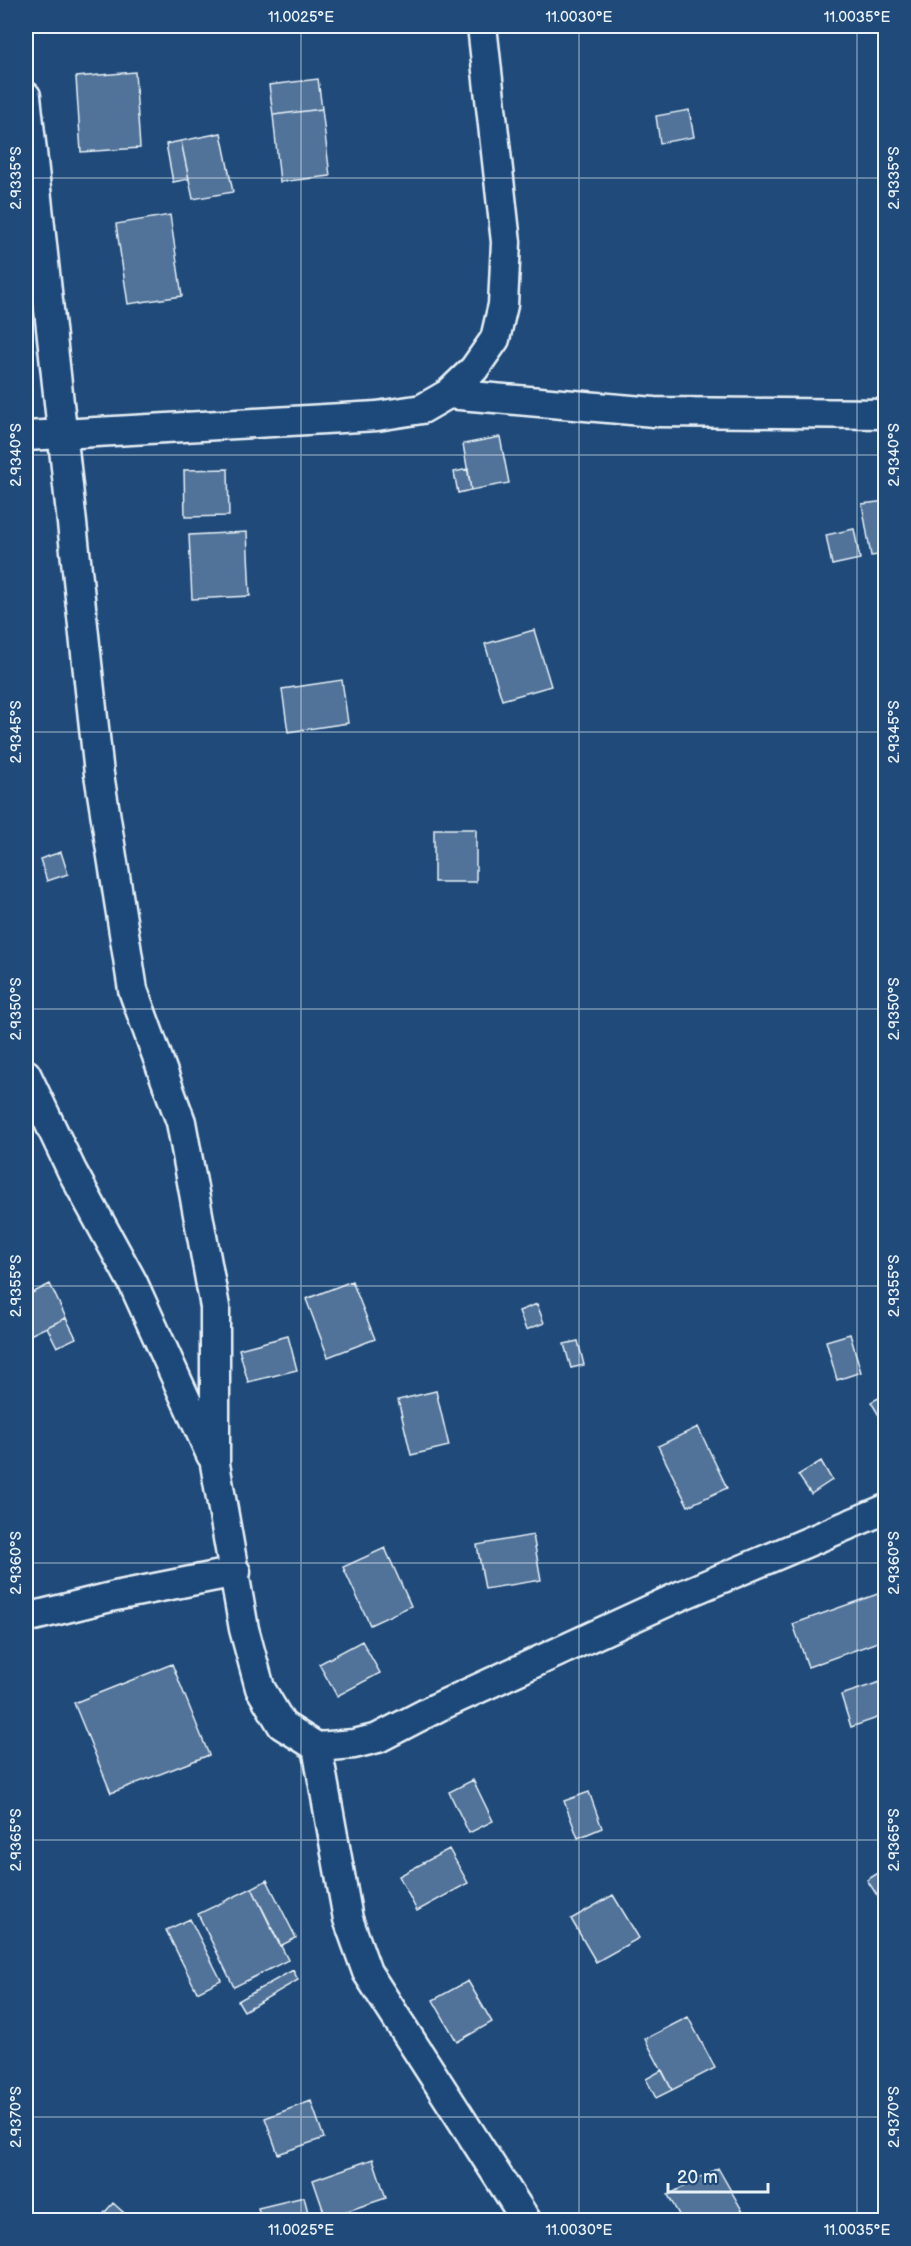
<svg xmlns="http://www.w3.org/2000/svg" width="911" height="2246" viewBox="0 0 911 2246" font-family="'Balsamiq Sans',sans-serif">
  <style>
    .building { fill: #517399; stroke: #e8f1f8; stroke-width: 1.5 }
    .lines { fill: none; stroke-linecap: round; stroke-linejoin: round }
    .minor-casing { stroke: #e8f1f8; stroke-width: 33 }
    .minor { stroke: #1f4a7a; stroke-width: 28 }
    .ticks { fill: none; stroke: #e8f1f8; stroke-width: 1.5; stroke-opacity: 0.45 }
    .neatline { fill: none; stroke: #e8f1f8; stroke-width: 2 }
    .ticks-label { font-size: 15px; text-anchor: middle; fill: #e8f1f8 }
  </style>
  <rect width="100%" height="100%" fill="#1f4a7a"/>
  <filter id="ink" filterUnits="userSpaceOnUse"><feTurbulence type="fractalNoise" baseFrequency=".0167" numOctaves="2"/><feDisplacementMap in="SourceGraphic" scale="12" xChannelSelector="R" yChannelSelector="G"/><feConvolveMatrix kernelMatrix="1 2 1 2 8 2 1 2 1" color-interpolation-filters="sRGB"/></filter>
  <g filter="url(#ink)">
    <!-- building -->
    <path class="building" d="M572,26H618L572,30Z
      M135,72L140,148L81,152L76,77Z
      M318,79L322,109L273,115L269,85Z
      M322,109L330,176L280,182L273,115Z
      M689,110L694,137L660,143L656,116Z
      M221,133L233,192L193,199L181,141Z
      M181,141L189,179L173,182L166,144Z
      M170,215L182,296L128,304L116,224Z
      M500,437L509,483L471,490L463,444Z
      M228,469L229,516L185,517L184,470Z
      M468,469L471,490L458,493L454,472Z
      M886,501V554L871,556L862,504Z
      M854,529L860,559L832,565L826,535Z
      M247,532L250,596L192,599L189,535Z
      M534,630L551,686L502,700L485,644Z
      M342,680L348,723L288,732L282,689Z
      M434,829H476V882H434Z
      M61,852L68,874L47,881L40,859Z
      M352,1281L375,1339L328,1357L306,1299Z
      M50,1284L66,1318L30,1335L26,1324V1296Z
      M537,1304L544,1323L526,1330L519,1311Z
      M66,1318L76,1338L57,1347L47,1327Z
      M850,1334L861,1372L837,1380L826,1341Z
      M288,1336L297,1370L248,1382L239,1349Z
      M578,1341L584,1365L571,1368L564,1344Z
      M436,1391L449,1446L411,1455L398,1400Z
      M886,1394V1414L880,1417L871,1402Z
      M698,1427L727,1488L688,1506L658,1446Z
      M821,1461L832,1480L811,1494L798,1475Z
      M533,1535L541,1580L485,1589L477,1545Z
      M385,1548L411,1606L370,1625L343,1567Z
      M886,1591V1639L808,1667L793,1624Z
      M362,1641L380,1673L337,1696L319,1664Z
      M172,1664L209,1755L111,1793L74,1703Z
      M886,1680V1715L851,1727L841,1695Z
      M473,1780L493,1821L469,1833L449,1792Z
      M589,1792L602,1828L578,1838L564,1801Z
      M449,1849L468,1883L417,1911L399,1876Z
      M886,1868V1909L867,1880Z
      M267,1880L296,1938L280,1946L252,1888Z
      M252,1888L288,1960L234,1987L198,1914Z
      M613,1895L639,1938L596,1962L571,1919Z
      M190,1919L221,1980L197,1992L166,1930Z
      M293,1970L298,1980L244,2011L238,2001Z
      M468,1981L492,2022L457,2042L433,2000Z
      M688,2017L715,2068L672,2090L645,2039Z
      M662,2070L672,2090L656,2098L646,2079Z
      M311,2101L324,2138L278,2154L265,2118Z
      M373,2159L386,2198L326,2218L313,2180Z
      M718,2168L743,2212L726,2220H682L668,2195Z
      M304,2197L310,2220H261L258,2208Z
      M113,2203L132,2220H98Z"/>
    <g class="lines">
      <!-- minor casing -->
      <g class="minor-casing">
        <path id="minor" d="M26,96L99,774L133,990L181,1122L215,1307V1464L244,1629L260,1688L282,1725L317,1747L354,1744L378,1738L438,1707L680,1596L886,1509
          M448,394L654,412L886,414
          M26,436L377,416L422,409L448,394L474,369L495,339L503,305L506,242L482,26
          M26,1074L72,1171L133,1283L211,1455
          M26,1618L115,1596L236,1572
          M317,1747L348,1919L367,1972L526,2220"/>
      </g>
      <!-- minor -->
      <use href="#minor" class="minor"/>
    </g>
  </g>
  <!-- ticks -->
  <path class="ticks" d="M301,26V2220M579,26V2220M857,26V2220M26,178H886M26,455H886M26,732H886M26,1009H886M26,1286H886M26,1563H886M26,1840H886M26,2117H886"/>
  <!-- margin -->
  <rect width="911" height="2246" fill="none" stroke="#1f4a7a" stroke-width="66"/>
  <!-- scale -->
  <path d="M668 2183v9h100v-9" fill="none" stroke="#e8f1f8" stroke-width="3"/>
  <text x="677" y="2183" font-size="18" fill="#e8f1f8" stroke="#1f4a7a" stroke-width="4.5" paint-order="stroke">20 m</text>
  <rect x="33" y="33" width="845" height="2180" class="neatline"/>
  <g class="ticks-label">
    <text x="301" y="22">11.0025°E</text>
    <text x="579" y="22">11.0030°E</text>
    <text x="857" y="22">11.0035°E</text>
    <text transform="translate(16 178) rotate(-90)" y="5">2.9335°S</text>
    <text transform="translate(894 178) rotate(-90)" y="5">2.9335°S</text>
    <text transform="translate(16 455) rotate(-90)" y="5">2.9340°S</text>
    <text transform="translate(894 455) rotate(-90)" y="5">2.9340°S</text>
    <text transform="translate(16 732) rotate(-90)" y="5">2.9345°S</text>
    <text transform="translate(894 732) rotate(-90)" y="5">2.9345°S</text>
    <text transform="translate(16 1009) rotate(-90)" y="5">2.9350°S</text>
    <text transform="translate(894 1009) rotate(-90)" y="5">2.9350°S</text>
    <text transform="translate(16 1286) rotate(-90)" y="5">2.9355°S</text>
    <text transform="translate(894 1286) rotate(-90)" y="5">2.9355°S</text>
    <text transform="translate(16 1563) rotate(-90)" y="5">2.9360°S</text>
    <text transform="translate(894 1563) rotate(-90)" y="5">2.9360°S</text>
    <text transform="translate(16 1840) rotate(-90)" y="5">2.9365°S</text>
    <text transform="translate(894 1840) rotate(-90)" y="5">2.9365°S</text>
    <text transform="translate(16 2117) rotate(-90)" y="5">2.9370°S</text>
    <text transform="translate(894 2117) rotate(-90)" y="5">2.9370°S</text>
    <text x="301" y="2235">11.0025°E</text>
    <text x="579" y="2235">11.0030°E</text>
    <text x="857" y="2235">11.0035°E</text>
  </g>
</svg>
